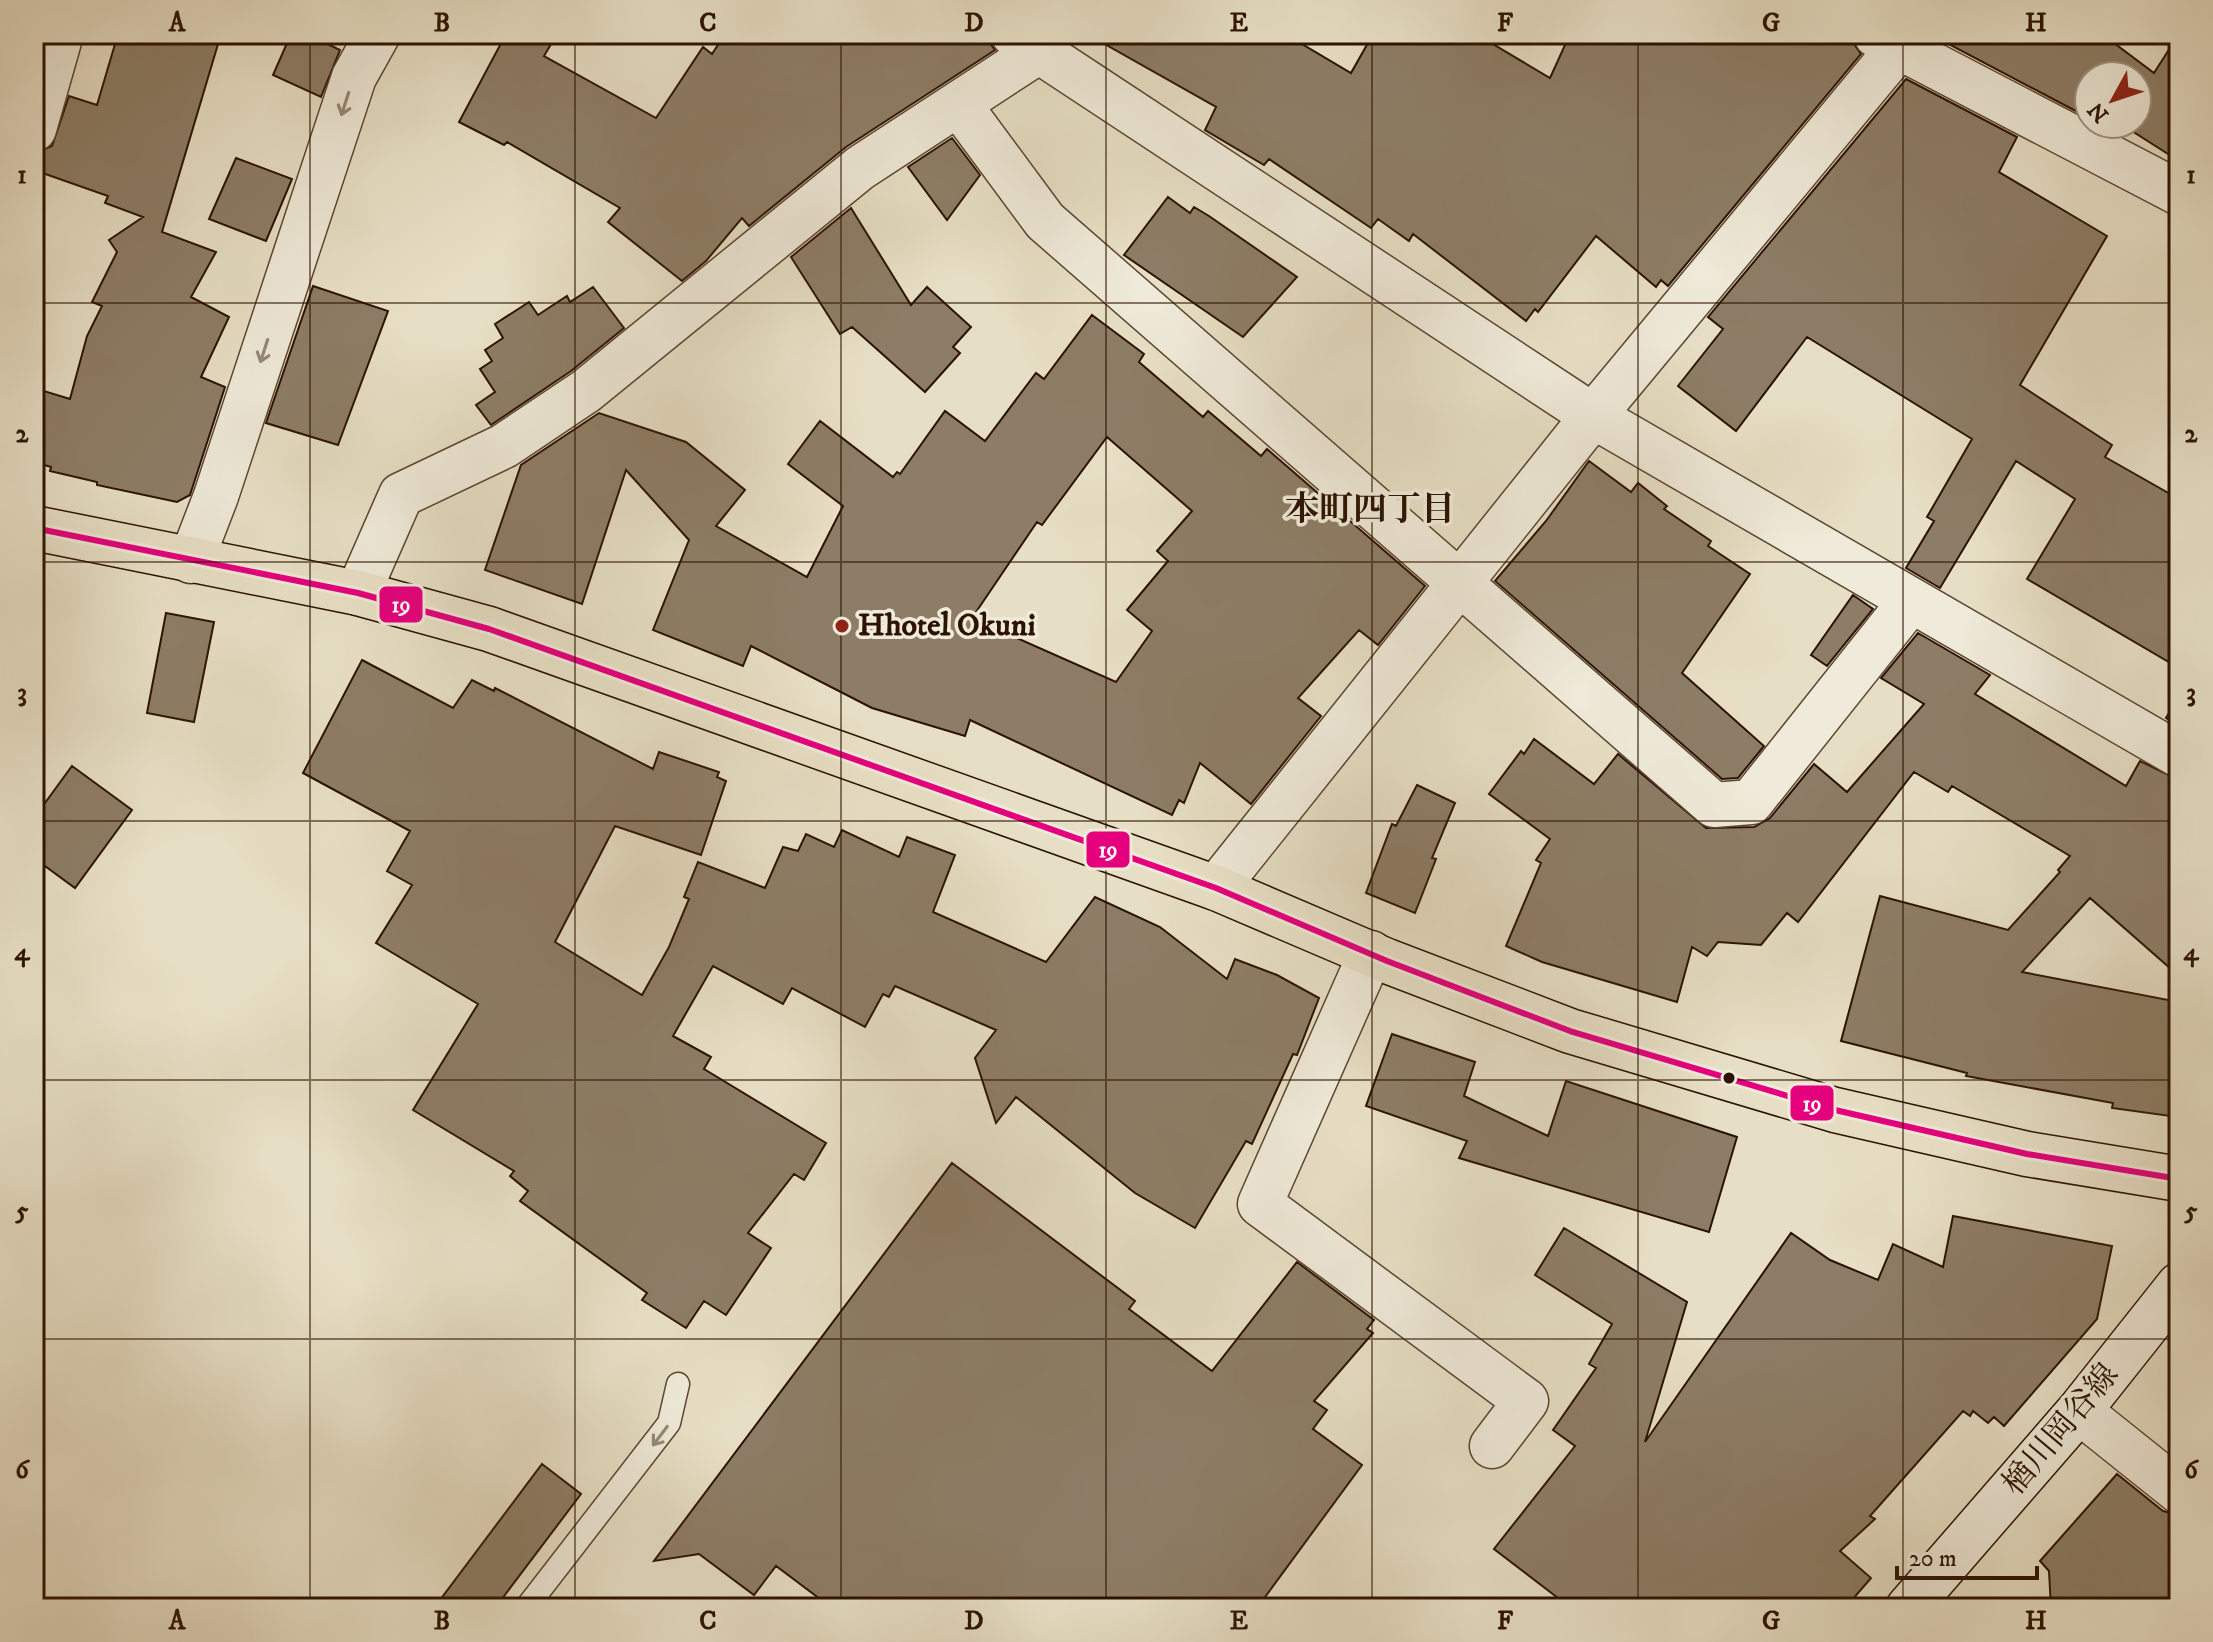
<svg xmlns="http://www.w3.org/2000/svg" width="2213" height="1642" viewBox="0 0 2213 1642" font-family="'IM FELL DW Pica','Noto Serif JP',serif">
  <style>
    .building { fill: #8d7d66; stroke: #2c1300; stroke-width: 2; fill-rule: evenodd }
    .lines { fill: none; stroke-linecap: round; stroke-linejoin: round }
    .lane-casing { stroke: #5b4631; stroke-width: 25 }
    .street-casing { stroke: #5b4631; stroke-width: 47 }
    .secondary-casing { stroke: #2c1300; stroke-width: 47 }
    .primary-casing { stroke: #2c1300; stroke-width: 47 }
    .lane { stroke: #efead9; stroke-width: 22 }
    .street { stroke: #efead9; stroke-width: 44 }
    .secondary { stroke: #efead9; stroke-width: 44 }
    .primary { stroke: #e7dfc5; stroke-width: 44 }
    .bus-1-casing { stroke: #efead9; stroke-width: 12 }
    .bus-1 { stroke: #e5007d; stroke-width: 6 }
    .oneway { stroke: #978977 }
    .grid { fill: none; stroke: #2c1300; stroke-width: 2; stroke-opacity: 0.55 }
    .poi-dot { fill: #8f2418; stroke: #efead9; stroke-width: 3 }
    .bus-dot { fill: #2c1300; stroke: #efead9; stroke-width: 3 }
    .labels { text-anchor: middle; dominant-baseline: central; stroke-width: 7; stroke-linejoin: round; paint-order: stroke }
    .poi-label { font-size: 32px; font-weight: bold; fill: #2c1300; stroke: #efead9; text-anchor: start }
    .street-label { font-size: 32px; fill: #2c1300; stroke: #efead9 }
    .neighbourhood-label { font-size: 34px; font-weight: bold; fill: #2c1300; stroke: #efead9 }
    .line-badge { stroke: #efead9; stroke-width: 3 }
    .badge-label { font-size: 22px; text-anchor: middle; font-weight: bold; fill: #fff }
    .neatline { fill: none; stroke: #2c1300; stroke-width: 3 }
    .grid-label { font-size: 26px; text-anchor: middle; font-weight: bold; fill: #2c1300 }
  </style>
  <rect width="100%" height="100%" fill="#e7dfc5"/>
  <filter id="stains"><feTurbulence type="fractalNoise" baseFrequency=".0025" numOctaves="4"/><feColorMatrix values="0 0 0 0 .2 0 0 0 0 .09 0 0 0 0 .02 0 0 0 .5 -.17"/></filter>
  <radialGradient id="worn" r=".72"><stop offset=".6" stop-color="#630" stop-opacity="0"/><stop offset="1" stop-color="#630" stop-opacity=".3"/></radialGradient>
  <!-- building -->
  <path class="building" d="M118,34H221L162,232L216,252L191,297L229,317L201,377L225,387L190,495L177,502L97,485V482L50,471L51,467L34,462V388L70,399L87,336L102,306L92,302L117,252L109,240L143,217L105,203L108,196L34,170V153L52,146L69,96L97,105Z
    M291,34H307L340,50L321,97L273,75Z
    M506,34H557L544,56L656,118L703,47L712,54L725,34H983L995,50L846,147L749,226L742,218L706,261L682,281L608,222L620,208L507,142L504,145L459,122Z
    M1087,34H1285L1351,73L1373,34H1476L1550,78L1570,34H1847L1861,54L1668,286L1661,280L1656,287L1596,236L1538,312L1535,309L1526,321L1413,234L1409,241L1378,219L1371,228L1269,159L1264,165L1205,130L1216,107Z
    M1946,34H2102L2154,73L2179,34V161L2121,124H2137V76H2089V118L1941,40Z
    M1906,79L2017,137L1999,172L2107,236L2020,385L2112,445L2105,457L2179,499V668L2027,579L2075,499L2016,461L1940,588L1906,568L1934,521L1927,517L1972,439L1807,337L1736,431L1678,386L1723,329L1708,317Z
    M952,138L980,175L947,220L908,167Z
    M236,158L292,179L266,241L209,219Z
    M1168,197L1190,213L1194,207L1209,216L1297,277L1243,337L1124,255Z
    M851,208L911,305L927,287L971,327L953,347L960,353L925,392L852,327L840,334L791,257Z
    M313,286L388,311L338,445L266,423Z
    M593,287L624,328L571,371L491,425L476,405L495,392L480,369L492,361L485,350L503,338L495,324L529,302L538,315L567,296L570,302Z
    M1092,315L1144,354L1139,362L1203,417L1208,411L1261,456L1267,449L1425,586L1378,645L1359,630L1298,698L1321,716L1251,804L1200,763L1184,803L1179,800L1172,815L970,720L965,736L872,708L751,646L743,666L653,630L689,540L626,470L582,604L485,570L521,465L599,413L686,442L745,490L716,526L807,577L843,506L788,464L820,421L893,477L897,472L900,474L945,411L985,441L1036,373L1044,379ZM1107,437L1192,511L1157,551L1168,561L1127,610L1152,631L1116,682L972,618L1037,522L1042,525Z
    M1589,461L1631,492L1638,483L1667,506L1664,509L1711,541L1708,546L1750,574L1682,673L1764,746L1738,778L1722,779L1495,581L1546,521Z
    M1853,595L1873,609L1827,666L1811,655Z
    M166,613L214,622L194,722L147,713Z
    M1918,633L1990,675L1975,694L2126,786L2140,761L2179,780V976L2090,898L2022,972L2179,1002V1077L2170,1116L2112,1108L2113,1103L1966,1076L1967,1073L1841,1041L1880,896L2008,930L2060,872L2058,870L2070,856L1952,786L1948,792L1914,772L1798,922L1787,913L1761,945L1718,942L1707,956L1692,947L1677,1002L1542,962L1506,946L1541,863L1536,860L1550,839L1489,794L1521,751L1524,754L1534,739L1594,784L1618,754L1706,828L1754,827L1770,818L1814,764L1847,792L1924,704L1881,678Z
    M362,660L453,708L472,680L494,691L495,688L653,769L659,752L719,772L717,777L726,781L701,855L615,826L555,942L642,995L669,947L689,899L684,897L698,862L765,888L783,847L798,851L806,834L834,847L842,830L899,857L907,837L955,855L933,912L1046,962L1095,897L1160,927L1227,979L1235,959L1277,975L1319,998L1297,1055L1293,1054L1252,1144L1246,1141L1195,1228L1135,1193L1016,1097L996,1123L975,1058L996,1030L895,986L889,997L883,994L865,1027L792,988L783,1004L713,966L673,1036L711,1057L704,1069L826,1143L804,1180L794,1174L748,1233L771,1248L726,1315L704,1301L686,1328L642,1300L647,1293L520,1201L528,1191L510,1176L514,1171L413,1110L478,1004L376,943L412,885L387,871L410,831L303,773Z
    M2179,696V726L2166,718Z
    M72,766L132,810L75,888L34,858V818Z
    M1417,785L1455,803L1432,858L1436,859L1415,913L1366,893L1392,824L1396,826Z
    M1392,1034L1475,1062L1464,1096L1548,1136L1566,1081L1737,1137L1709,1232L1459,1158L1467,1141L1366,1106Z
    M952,1163L1135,1301L1129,1309L1212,1371L1297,1262L1374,1320L1367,1329L1373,1333L1314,1401L1327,1410L1313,1429L1362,1465L1257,1608H832L776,1566L754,1595L699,1554L654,1561Z
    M1953,1216L2112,1246L2097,1319L2004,1426L1994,1417L1988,1423L1973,1411L1970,1416L1963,1411L1870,1516L1875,1519L1840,1551L1871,1578L1845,1608H1571L1494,1549L1575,1446L1553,1430L1596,1368L1589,1364L1612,1324L1535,1275L1564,1228L1687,1302L1645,1442L1791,1233L1830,1260L1878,1280L1893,1244L1943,1267Z
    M542,1464L581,1494L495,1608H434Z
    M2117,1474L2163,1511L2179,1515V1608H2051L2049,1571L2040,1561Z"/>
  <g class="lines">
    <!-- lane casing -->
    <g class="lane-casing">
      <path id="lane" d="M526,1608L669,1423L678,1384"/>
    </g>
    <!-- street casing -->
    <g class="street-casing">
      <path id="street" d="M1013,34L1593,416L2179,755
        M1876,35L2179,193
        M960,106L1045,221L1714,805L1751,802L1910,602
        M34,129L61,34
        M191,561L216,496L354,77L378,34
        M358,593L401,495L504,446L586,391L860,168L1039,51L1049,34
        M1216,888L1593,416L1910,34
        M1371,953L1260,1204L1526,1401L1492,1446
        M2079,1411L2179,1491"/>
    </g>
    <!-- secondary casing -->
    <g class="secondary-casing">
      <path id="secondary" d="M1908,1608L2079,1411L2179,1285"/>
    </g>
    <!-- primary casing -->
    <g class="primary-casing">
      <path id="primary" d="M34,528L358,593L489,629L1216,888L1387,961L1570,1031L1835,1110L2027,1154L2179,1179"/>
    </g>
    <!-- lane -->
    <use href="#lane" class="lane"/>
    <!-- street -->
    <use href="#street" class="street"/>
    <!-- secondary -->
    <use href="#secondary" class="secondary"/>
    <!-- primary -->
    <use href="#primary" class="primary"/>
    <!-- bus-1 casing -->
    <g class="bus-1-casing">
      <path id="bus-1" d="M34,528L358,593L489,629L1216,888L1387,961L1570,1031L1835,1110L2027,1154L2179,1179"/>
    </g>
    <!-- bus-1 -->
    <use href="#bus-1" class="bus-1"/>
  </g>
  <!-- one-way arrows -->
  <defs><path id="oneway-shaft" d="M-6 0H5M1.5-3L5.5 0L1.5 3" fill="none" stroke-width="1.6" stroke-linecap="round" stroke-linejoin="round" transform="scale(2)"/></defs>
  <g class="oneway">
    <use href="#oneway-shaft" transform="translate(345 104) rotate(108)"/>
    <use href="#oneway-shaft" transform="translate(264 351) rotate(108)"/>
    <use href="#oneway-shaft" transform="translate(660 1436) rotate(127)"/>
  </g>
  <!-- grid -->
  <path class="grid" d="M310,34V1608M575,34V1608M841,34V1608M1106,34V1608M1372,34V1608M1638,34V1608M1903,34V1608M34,303H2179M34,562H2179M34,821H2179M34,1080H2179M34,1339H2179"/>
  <!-- markers -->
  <circle class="poi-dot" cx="842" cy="626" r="8"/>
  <circle class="bus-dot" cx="1729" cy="1078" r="7"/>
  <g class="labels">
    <!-- poi labels -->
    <g class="poi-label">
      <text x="858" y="626">Hhotel Okuni</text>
    </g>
    <!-- street labels -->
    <g class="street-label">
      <text transform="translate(2061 1430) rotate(-50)">楢川岡谷線</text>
    </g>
    <!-- neighbourhood labels -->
    <g class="neighbourhood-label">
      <text x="1370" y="510">本町四丁目</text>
    </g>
  </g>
  <g class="line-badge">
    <rect x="378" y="585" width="46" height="39" rx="8" fill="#e5007d"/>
    <rect x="1085" y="830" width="46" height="39" rx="8" fill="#e5007d"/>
    <rect x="1789" y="1084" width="46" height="38" rx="8" fill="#e5007d"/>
  </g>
  <g class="badge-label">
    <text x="401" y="612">19</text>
    <text x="1108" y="857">19</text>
    <text x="1812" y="1111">19</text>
  </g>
  <!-- margin -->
  <rect width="2213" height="1642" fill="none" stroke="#e7dfc5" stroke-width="88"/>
  <!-- north arrow -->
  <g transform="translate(2113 100) rotate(230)"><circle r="38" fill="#efead9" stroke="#a19482" stroke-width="2"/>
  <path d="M0-6L14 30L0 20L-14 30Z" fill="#8f2418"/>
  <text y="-12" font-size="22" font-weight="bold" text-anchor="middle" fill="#2c1300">N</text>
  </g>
  <!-- scale -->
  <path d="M1897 1566v12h140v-12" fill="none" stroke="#2c1300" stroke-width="4"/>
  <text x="1909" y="1566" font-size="24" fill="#2c1300" stroke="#efead9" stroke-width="6" paint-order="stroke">20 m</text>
  <rect x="44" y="44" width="2125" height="1554" class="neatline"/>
  <g class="grid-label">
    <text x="177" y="31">A</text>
    <text x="442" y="31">B</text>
    <text x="708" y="31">C</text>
    <text x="974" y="31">D</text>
    <text x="1239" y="31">E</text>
    <text x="1505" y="31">F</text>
    <text x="1771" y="31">G</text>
    <text x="2036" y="31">H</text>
    <text x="22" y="183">1</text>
    <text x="2191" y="183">1</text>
    <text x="22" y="442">2</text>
    <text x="2191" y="442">2</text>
    <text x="22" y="701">3</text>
    <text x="2191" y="701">3</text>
    <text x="22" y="960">4</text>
    <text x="2191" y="960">4</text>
    <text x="22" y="1219">5</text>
    <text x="2191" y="1219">5</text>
    <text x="22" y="1478">6</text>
    <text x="2191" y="1478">6</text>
    <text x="177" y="1629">A</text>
    <text x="442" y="1629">B</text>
    <text x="708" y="1629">C</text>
    <text x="974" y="1629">D</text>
    <text x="1239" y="1629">E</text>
    <text x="1505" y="1629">F</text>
    <text x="1771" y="1629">G</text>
    <text x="2036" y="1629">H</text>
  </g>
  <rect width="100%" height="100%" filter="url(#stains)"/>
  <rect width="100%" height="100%" fill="url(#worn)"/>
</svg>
